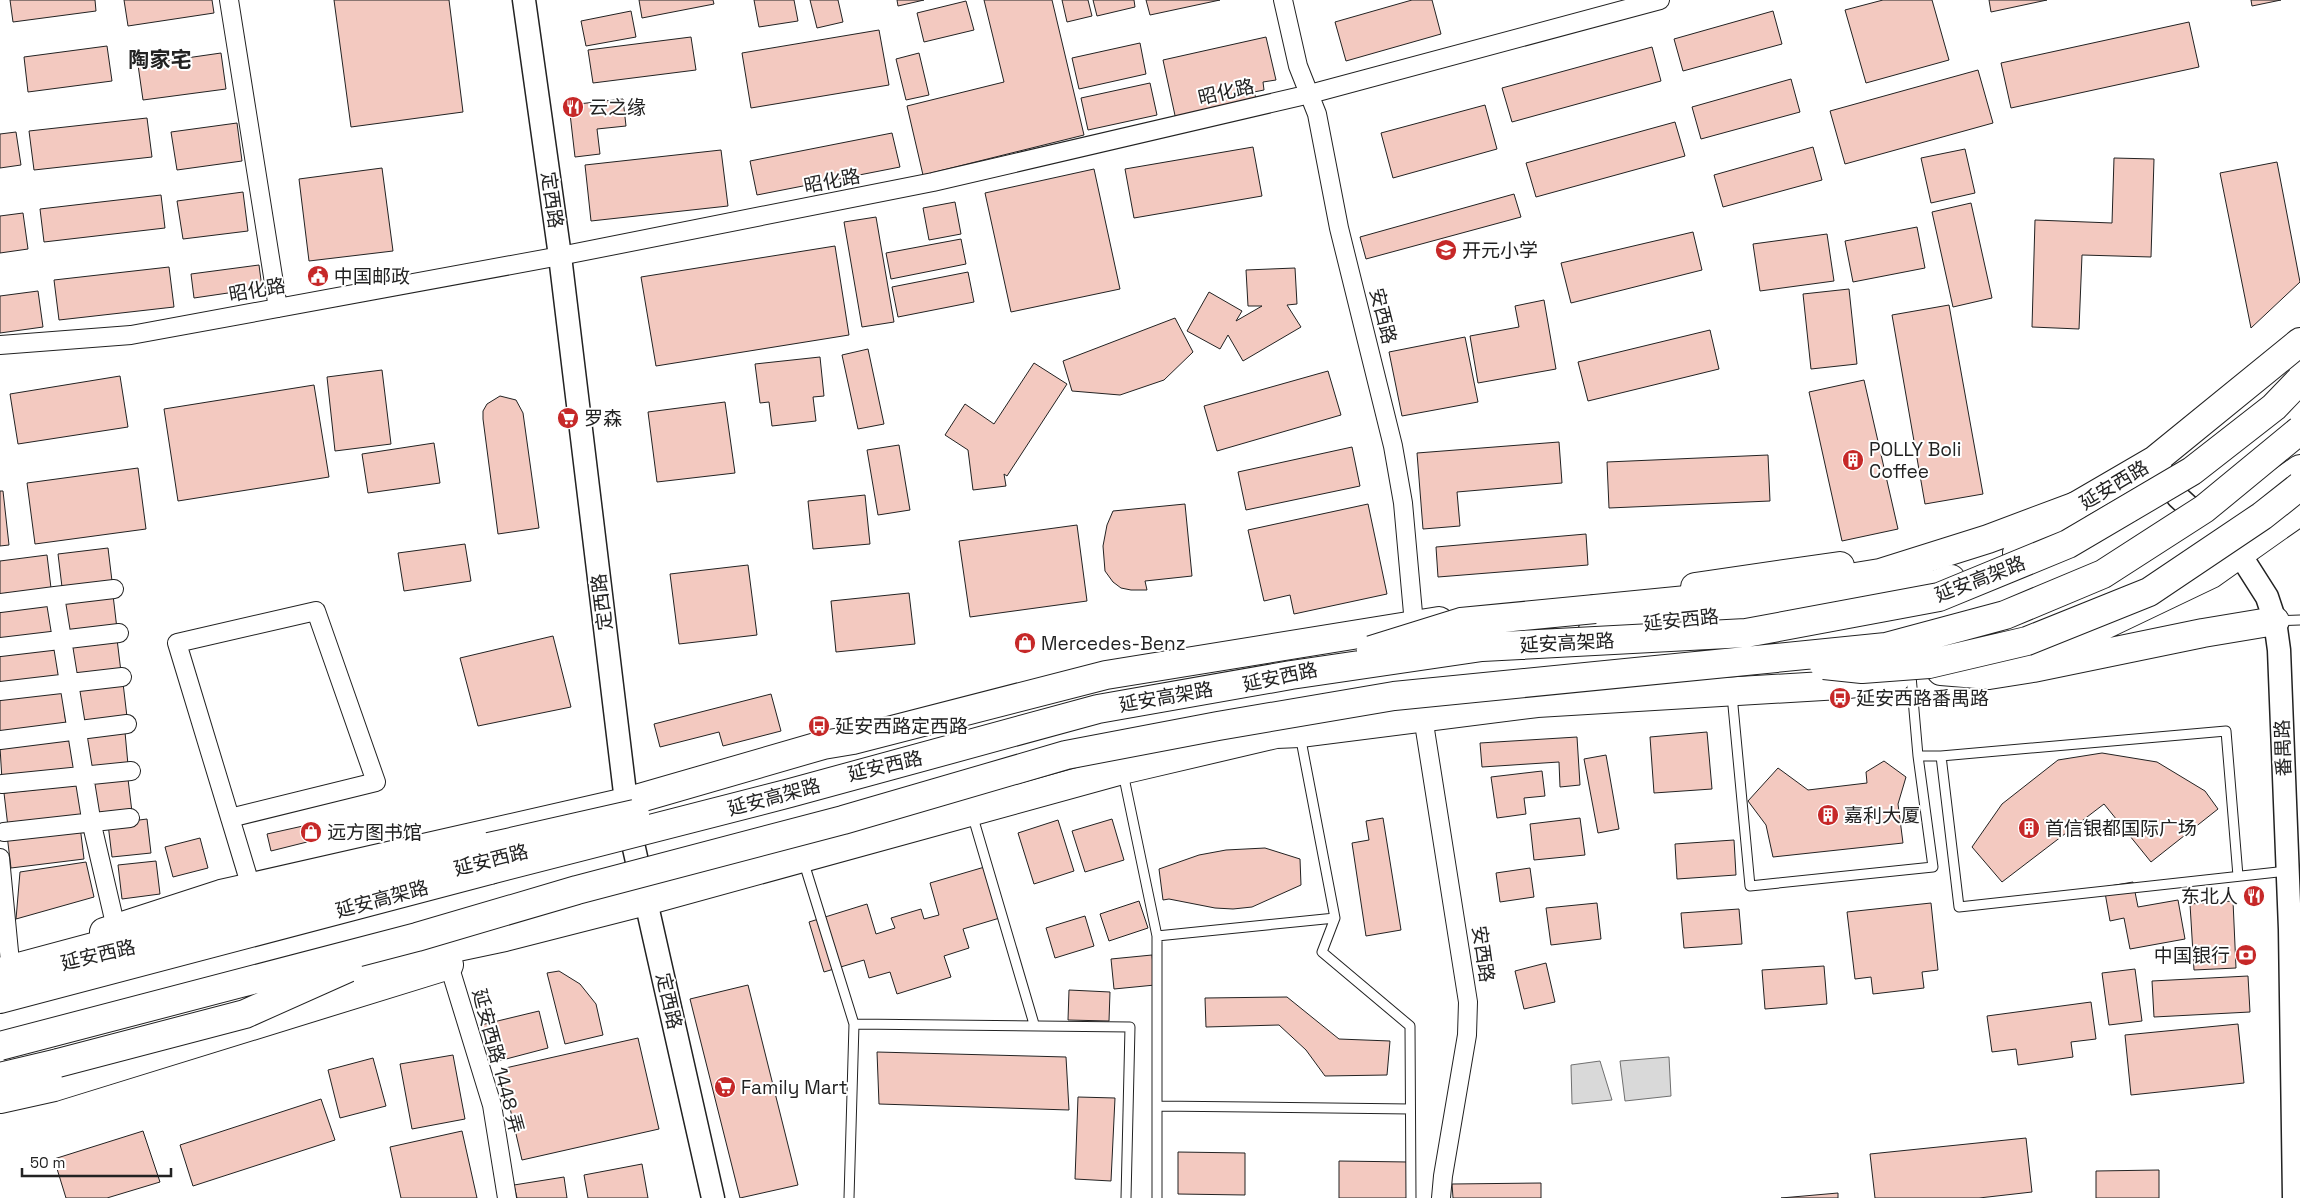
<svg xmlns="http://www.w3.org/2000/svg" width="2300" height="1198" viewBox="0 0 2300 1198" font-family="'Space Grotesk','Noto Sans SC',sans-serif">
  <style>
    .water { fill: #d9d9d9; stroke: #6f6f6f }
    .building { fill: #f3c9c0; stroke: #222 }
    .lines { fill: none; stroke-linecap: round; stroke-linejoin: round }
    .service-casing { stroke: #222; stroke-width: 11 }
    .minor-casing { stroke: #222; stroke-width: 20 }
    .tertiary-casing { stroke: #222; stroke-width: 25 }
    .primary-casing { stroke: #222; stroke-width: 30 }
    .trunk-casing { stroke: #222; stroke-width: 30 }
    .service { stroke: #fff; stroke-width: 9 }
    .minor { stroke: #fff; stroke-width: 18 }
    .tertiary { stroke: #fff; stroke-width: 22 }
    .primary { stroke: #fff; stroke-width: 28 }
    .trunk { stroke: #fff; stroke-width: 28 }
    .trunk-bridge-casing { stroke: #222; stroke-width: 30; stroke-linecap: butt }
    .trunk-bridge { stroke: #fff; stroke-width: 28 }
    .labels { text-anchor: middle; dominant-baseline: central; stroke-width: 4; stroke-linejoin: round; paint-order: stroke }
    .street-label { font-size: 19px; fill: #222; stroke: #fff }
    .poi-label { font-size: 19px; fill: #222; stroke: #fff; text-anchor: start }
    .quarter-label { font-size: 21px; font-weight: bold; fill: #222; stroke: #fff }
  </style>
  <rect width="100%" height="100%" fill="#fff"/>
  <!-- water -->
  <path class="water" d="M1669,1057L1671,1096L1625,1101L1620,1061Z
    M1600,1061L1612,1100L1572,1104L1571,1065Z"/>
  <!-- building -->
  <path class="building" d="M10,0H95L96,11L13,22Z
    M124,0H212L214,13L128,26Z
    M334,0H449L463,112L351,127Z
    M639,0H713L714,4L642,18Z
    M754,0H794L798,21L759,27Z
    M810,0H838L843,22L817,28Z
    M897,0H924L898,6Z
    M984,0H1052L1084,135L923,175L907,106L1004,82Z
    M1062,0H1088L1092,16L1067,22Z
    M1093,0H1134L1135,7L1097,16Z
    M1146,0H1220L1150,15Z
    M1412,0H1432L1441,34L1346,61L1335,22Z
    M1883,0H1932L1949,60L1866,83L1845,10Z
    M1989,0H2047L1991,12Z
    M2251,0H2281L2252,6Z
    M966,1L974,30L924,42L917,13Z
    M631,11L636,37L586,46L581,21Z
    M1773,11L1782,44L1683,71L1674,39Z
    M2189,22L2199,67L2011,108L2001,63Z
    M879,30L889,85L751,108L742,53Z
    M691,37L696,70L593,83L588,50Z
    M1266,37L1276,80L1263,82L1264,90L1254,92L1257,102L1176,120L1163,60Z
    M1140,43L1146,74L1079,89L1072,58Z
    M107,46L112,81L28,92L24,57Z
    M1652,47L1661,81L1512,122L1502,88Z
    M221,53L226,89L143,100L138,65Z
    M919,53L929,95L906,100L896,59Z
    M1978,70L1993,123L1845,164L1830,111Z
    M1791,79L1800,112L1701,139L1692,107Z
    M1150,83L1157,115L1088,130L1081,98Z
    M623,99L626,126L597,129L600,154L575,157L569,105Z
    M1485,105L1497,149L1393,178L1381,133Z
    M147,118L152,157L34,170L29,131Z
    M1675,122L1685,156L1536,197L1526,163Z
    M237,123L242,161L177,170L171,132Z
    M16,132L21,165L0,168V134Z
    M892,133L900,167L757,195L750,161Z
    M1253,147L1262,196L1134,218L1125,169Z
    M1813,147L1822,180L1723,207L1714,175Z
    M1965,149L1975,193L1931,203L1921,158Z
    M721,150L728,206L591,221L585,165Z
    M2114,158L2154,159L2151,257L2082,255L2079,329L2032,327L2035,220L2112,223Z
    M2277,162L2300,282L2251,328L2220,173Z
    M382,168L393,251L309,261L299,179Z
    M1094,169L1120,289L1011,312L985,193Z
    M243,192L248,231L183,239L177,201Z
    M1514,194L1521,217L1366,259L1360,237Z
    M161,195L165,228L44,242L40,209Z
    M955,202L961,234L929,240L923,208Z
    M1971,203L1992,298L1953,307L1932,212Z
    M23,213L28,249L0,253V216Z
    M876,217L894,322L862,327L844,222Z
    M1917,227L1925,268L1853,282L1845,241Z
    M1693,232L1702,270L1571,303L1561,263Z
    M1827,234L1834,281L1760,291L1753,244Z
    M961,239L966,264L891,279L886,253Z
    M835,246L849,335L656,366L641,277Z
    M259,265L262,288L194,298L191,274Z
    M169,267L174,307L59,320L54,280Z
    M1295,268L1297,304L1287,305L1301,327L1243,361L1228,335L1220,349L1187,331L1209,292L1242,311L1236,321L1262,306H1248L1246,270Z
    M968,272L974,302L898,317L892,287Z
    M1849,289L1857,364L1811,369L1803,294Z
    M38,291L43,327L0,333V296Z
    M1544,300L1556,369L1478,383L1470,336L1519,327L1515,306Z
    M1949,305L1983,494L1925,504L1892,315Z
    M1175,318L1193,352L1164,380L1120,395L1072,391L1063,361Z
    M1710,330L1719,369L1588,401L1578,362Z
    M1465,337L1478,402L1402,416L1389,352Z
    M868,349L884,424L858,429L842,355Z
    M820,357L824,396L813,397L816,421L772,426L769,402L760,403L755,364Z
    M1034,363L1067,384L1007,476L1004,474L1006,486L973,490L968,450L945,435L965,404L994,424Z
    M382,370L391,444L335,451L327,377Z
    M1328,371L1341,415L1217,451L1204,406Z
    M120,376L128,427L18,444L10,394Z
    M1864,380L1898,529L1842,541L1809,392Z
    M314,385L329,477L178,501L164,409Z
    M500,396L516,400L523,413L539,528L498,534L483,419V411L487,404Z
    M725,402L735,473L657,482L648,412Z
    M1559,442L1562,483L1457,492L1460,526L1423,529L1417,453Z
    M434,443L440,483L368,493L362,454Z
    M899,445L910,510L878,515L867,450Z
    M1352,447L1360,486L1246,510L1238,472Z
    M1768,455L1770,501L1609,508L1607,462Z
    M138,468L146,529L35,544L27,483Z
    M0,491H3L9,545L0,546Z
    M865,495L870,544L813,549L808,501Z
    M1185,504L1192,576L1145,581L1147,590H1131L1121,588L1113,582L1105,571L1103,546L1107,525L1113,511Z
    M1368,504L1387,594L1294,614L1290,595L1264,601L1248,530Z
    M1077,525L1087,601L970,617L959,541Z
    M1586,534L1588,565L1438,577L1436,547Z
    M465,544L471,581L404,591L398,553Z
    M108,548L112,581L62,587L58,554Z
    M47,555L51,588L0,594V561Z
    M748,565L757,635L679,644L670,574Z
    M909,593L915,644L836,652L831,601Z
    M113,595L117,629L67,635L63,601Z
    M52,602L56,636L0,642V609Z
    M553,636L571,707L478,726L460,658Z
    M117,639L121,672L70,678L66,645Z
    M55,646L59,679L0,686V652Z
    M123,683L127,717L77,723L73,689Z
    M62,690L66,724L0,731V698Z
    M771,694L781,731L723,746L719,732L660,747L654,724Z
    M125,732L128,765L88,770L84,737Z
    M1707,732L1712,789L1654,793L1650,737Z
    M1577,737L1580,785L1560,787L1559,762L1482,767L1480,743Z
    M73,738L77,771L2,780L0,747Z
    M2102,753L2157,762L2205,791L2218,809L2151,862L2104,804L2002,882L1972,847L2002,804L2058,760Z
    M1606,755L1619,829L1598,833L1584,759Z
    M1884,761L1906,777L1898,804L1903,843L1773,857L1766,825L1748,801L1778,768L1808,790L1867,783L1866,772Z
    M1542,771L1545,796L1524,798L1526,814L1497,818L1491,777Z
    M128,779L132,812L93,817L89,784Z
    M78,785L82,818L8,827L4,793Z
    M1383,818L1401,930L1366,936L1352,843L1369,840L1366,821Z
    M1580,818L1585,855L1534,860L1530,824Z
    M147,819L151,853L112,857L108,824Z
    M1112,819L1124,860L1085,872L1072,831Z
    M1058,820L1074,871L1034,884L1018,833Z
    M80,826L84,859L11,868L7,835Z
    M303,826L307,842L271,851L267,834Z
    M200,838L208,868L173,877L165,847Z
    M1734,840L1736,875L1677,879L1675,844Z
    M1265,848L1300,859L1301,885L1252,907L1233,909L1215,908L1169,899L1163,900L1159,869L1199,855L1226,850Z
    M156,861L160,894L122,899L118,865Z
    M86,862L94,897L16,919L20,872Z
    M988,866L1003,917L963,929L969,948L944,956L951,977L897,994L890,972L869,978L864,960L824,972L809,922L867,904L876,934L895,928L891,918L921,909L924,919L939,915L930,883Z
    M1530,868L1534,897L1500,902L1496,873Z
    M2133,882L2138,907L2178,900L2185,939L2130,949L2124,918L2110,921L2104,887Z
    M1139,901L1148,928L1109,941L1100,914Z
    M2233,901L2236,968L2194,970L2190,904Z
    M1597,903L1601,939L1551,945L1546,908Z
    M1931,903L1938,970L1922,972L1924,988L1873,994L1871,977L1855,979L1847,912Z
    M1739,909L1742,944L1684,948L1681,913Z
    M1085,916L1094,946L1055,958L1046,928Z
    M1152,955L1155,985L1114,989L1111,959Z
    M1546,963L1555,1002L1524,1009L1515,971Z
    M1824,966L1827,1004L1765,1009L1762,970Z
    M2135,969L2142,1021L2109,1025L2102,973Z
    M559,971L580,984L596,1004L603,1035L565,1044L547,973Z
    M2248,976L2250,1012L2154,1017L2152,981Z
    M748,985L798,1185L740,1198L690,999Z
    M1069,990L1110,992L1109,1021L1068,1020Z
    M1287,997L1339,1039L1390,1041L1387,1075L1325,1076L1306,1050L1279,1025L1206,1027L1205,998Z
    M2091,1002L2096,1039L2071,1042L2073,1057L2018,1065L2016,1049L1992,1052L1987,1016Z
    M539,1011L548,1048L491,1063L481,1025Z
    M2238,1024L2244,1083L2131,1095L2125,1035Z
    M638,1038L659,1129L522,1160L501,1069Z
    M877,1052L1066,1057L1069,1110L879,1104Z
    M453,1055L465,1119L412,1129L400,1064Z
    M373,1058L386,1106L340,1118L328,1070Z
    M1078,1097L1115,1098L1111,1181L1075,1179Z
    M321,1099L335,1140L193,1186L180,1145Z
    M143,1131L160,1182L107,1198H66L54,1159Z
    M462,1131L477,1198H401L390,1147Z
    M2026,1138L2032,1192L1979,1198H1875L1870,1154Z
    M1178,1152L1245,1153V1195L1178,1194Z
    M1339,1161L1408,1162V1198H1339Z
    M642,1164L648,1198H588L584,1175Z
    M2159,1170V1198H2096V1171Z
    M564,1177L567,1198H517L514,1185Z
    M1541,1183V1198H1453L1452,1184Z
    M1838,1193V1198H1781Z"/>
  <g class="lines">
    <!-- service casing -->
    <g class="service-casing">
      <path id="service" d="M2277,621L2300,620
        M1732,695L1750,886L1933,867L1918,756L1911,676
        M1300,735L1335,918L1322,952L1410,1026L1411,1198
        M1918,756H1941L2226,731L2238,876
        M1941,756L1959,907L2287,871
        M1123,773L1157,936V1198
        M972,814L1034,1024
        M803,860L854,1024
        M1157,936L1335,918
        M1157,1106L1410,1109
        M849,1198L854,1024L1130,1027L1126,1198"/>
    </g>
    <!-- minor casing -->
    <g class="minor-casing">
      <path id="minor" d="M229,0L278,308
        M1283,0L1298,66L1317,114L1339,228L1393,446L1403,503L1415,635
        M0,345L131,335L560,256L933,182L1310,94L1660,0
        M55,596L114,589
        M0,603L55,596L92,825L116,928
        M0,647L119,633
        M0,691L122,677
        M1423,717L1468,1002L1467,1035L1443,1176L1441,1198
        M0,740L127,724
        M2,784L131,771
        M230,818L376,782L316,611L177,643L251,887
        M4,832L130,818
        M0,858L10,962
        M449,965L492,1105L507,1198"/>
    </g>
    <!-- tertiary casing -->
    <g class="tertiary-casing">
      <path id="tertiary" d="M524,0L560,256L629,826L713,1198
        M2161,470L2178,497L2239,553L2267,597L2275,621L2279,650L2290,929L2294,1198"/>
    </g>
    <!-- primary casing -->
    <g class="primary-casing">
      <path id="primary" d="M2017,553L2046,542L2076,506L2155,460L2300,342
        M1695,587L1840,566
        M1593,629L1720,616L1937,584L1951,579
        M1964,646L2100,597L2213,530L2300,469
        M1997,660L2052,650L2211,574L2300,511
        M1941,671L1989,675L2033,668L2203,633L2275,621
        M104,932L221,894L626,802L823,745L853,740L1106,675L1439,621
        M325,975L505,937L646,901L1122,770L1276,734L1300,733L1537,703L1840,685L1896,678
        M0,1099L54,1087L449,965"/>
    </g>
    <!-- trunk casing -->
    <g class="trunk-casing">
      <path id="trunk" d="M1595,609L1758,593L1880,573L1988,539L2076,506
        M0,972L138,935L489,847
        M0,999L490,870
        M0,1077L58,1063"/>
    </g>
    <!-- service -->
    <use href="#service" class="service"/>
    <!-- minor -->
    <use href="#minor" class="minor"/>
    <!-- tertiary -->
    <use href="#tertiary" class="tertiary"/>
    <!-- primary -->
    <use href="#primary" class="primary"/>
    <!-- trunk -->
    <use href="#trunk" class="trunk"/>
    <!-- trunk-bridge casing -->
    <g class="trunk-bridge-casing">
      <path id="trunk-bridge" d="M1371,650L1461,622L1595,609
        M1824,665L1862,669L1929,664L2027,641L2149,592L2262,516L2300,486
        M489,847L635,814
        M490,870L790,793L1098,709L1291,675L1482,647L1746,633L1939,597L2068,544L2192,471L2274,407L2300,380
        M0,1046L417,937L577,890L843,820L1066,755L1218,726L1394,696L1886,647L2005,615L2103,574L2204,509L2300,430
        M58,1063L245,1014L348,968"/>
    </g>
    <!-- trunk-bridge -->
    <use href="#trunk-bridge" class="trunk-bridge"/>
  </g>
  <!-- icons -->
  <defs>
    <g id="restaurant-disc" transform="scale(1.125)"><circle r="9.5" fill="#c62828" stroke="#fff"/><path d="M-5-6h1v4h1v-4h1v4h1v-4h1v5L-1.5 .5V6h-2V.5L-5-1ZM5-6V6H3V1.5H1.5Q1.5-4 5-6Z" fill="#fff"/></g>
    <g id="school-disc" transform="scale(1.125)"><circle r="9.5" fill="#c62828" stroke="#fff"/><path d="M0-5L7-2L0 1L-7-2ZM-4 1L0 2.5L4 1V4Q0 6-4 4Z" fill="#fff"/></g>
    <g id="civic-disc" transform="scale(1.125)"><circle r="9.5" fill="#c62828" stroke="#fff"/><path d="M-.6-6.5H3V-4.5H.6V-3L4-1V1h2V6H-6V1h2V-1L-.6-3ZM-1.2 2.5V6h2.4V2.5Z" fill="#fff"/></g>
    <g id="supermarket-disc" transform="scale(1.125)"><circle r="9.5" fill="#c62828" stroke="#fff"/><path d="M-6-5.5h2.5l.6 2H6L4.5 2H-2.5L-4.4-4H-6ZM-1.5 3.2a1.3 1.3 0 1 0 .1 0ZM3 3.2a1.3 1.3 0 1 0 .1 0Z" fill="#fff"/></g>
    <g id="building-disc" transform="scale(1.125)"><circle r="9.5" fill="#c62828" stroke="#fff"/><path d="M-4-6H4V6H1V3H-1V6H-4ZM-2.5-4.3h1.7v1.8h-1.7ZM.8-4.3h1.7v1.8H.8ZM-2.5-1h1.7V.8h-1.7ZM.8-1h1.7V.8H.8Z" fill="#fff"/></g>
    <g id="shop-disc" transform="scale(1.125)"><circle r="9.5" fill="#c62828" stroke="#fff"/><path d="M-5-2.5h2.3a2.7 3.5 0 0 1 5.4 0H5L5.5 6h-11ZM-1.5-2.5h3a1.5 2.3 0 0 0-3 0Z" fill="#fff"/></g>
    <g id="bus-disc" transform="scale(1.125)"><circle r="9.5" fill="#c62828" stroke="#fff"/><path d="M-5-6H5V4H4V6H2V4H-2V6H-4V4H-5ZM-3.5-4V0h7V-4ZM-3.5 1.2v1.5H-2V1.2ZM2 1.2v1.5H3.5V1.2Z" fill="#fff"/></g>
    <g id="bank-disc" transform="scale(1.125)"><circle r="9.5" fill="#c62828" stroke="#fff"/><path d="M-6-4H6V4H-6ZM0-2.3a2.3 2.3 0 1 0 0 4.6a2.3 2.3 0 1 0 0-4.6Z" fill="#fff"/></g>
  </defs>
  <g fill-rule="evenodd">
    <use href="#restaurant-disc" x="573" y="107"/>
    <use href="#school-disc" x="1446" y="250"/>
    <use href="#civic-disc" x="318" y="276"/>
    <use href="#supermarket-disc" x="568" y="418"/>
    <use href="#building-disc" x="1853" y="460"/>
    <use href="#shop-disc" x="1025" y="643"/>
    <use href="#bus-disc" x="1840" y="698"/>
    <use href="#bus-disc" x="819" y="726"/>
    <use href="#building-disc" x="1828" y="815"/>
    <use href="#building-disc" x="2029" y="828"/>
    <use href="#shop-disc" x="311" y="832"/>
    <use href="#restaurant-disc" x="2254" y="896"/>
    <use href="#bank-disc" x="2246" y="955"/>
    <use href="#supermarket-disc" x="725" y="1087"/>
  </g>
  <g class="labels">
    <!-- street labels -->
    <g class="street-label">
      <text transform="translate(1226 92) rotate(-13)">昭化路</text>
      <text transform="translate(832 181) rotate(-11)">昭化路</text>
      <text transform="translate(552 200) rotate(82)">定西路</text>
      <text transform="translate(257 290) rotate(-10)">昭化路</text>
      <text transform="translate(1383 316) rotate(76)">安西路</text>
      <text transform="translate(2114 485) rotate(-31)">延安西路</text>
      <text transform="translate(1980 579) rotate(-21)">延安高架路</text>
      <text transform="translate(602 602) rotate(-97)">定西路</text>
      <text transform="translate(1681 620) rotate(-6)">延安西路</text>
      <text transform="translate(1567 643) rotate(-3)">延安高架路</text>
      <text transform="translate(1280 677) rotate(-12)">延安西路</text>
      <text transform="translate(1166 697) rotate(-10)">延安高架路</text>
      <text transform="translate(2283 748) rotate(-92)">番禺路</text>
      <text transform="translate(885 766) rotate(-13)">延安西路</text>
      <text transform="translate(774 797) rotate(-15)">延安高架路</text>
      <text transform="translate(491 860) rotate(-14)">延安西路</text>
      <text transform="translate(382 899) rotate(-15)">延安高架路</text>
      <text transform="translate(1483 954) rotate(82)">安西路</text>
      <text transform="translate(98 955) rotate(-13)">延安西路</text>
      <text transform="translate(669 1001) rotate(77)">定西路</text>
      <text transform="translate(498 1061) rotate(75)">延安西路 1448 弄</text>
    </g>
    <!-- poi labels -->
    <g class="poi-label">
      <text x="589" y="107">云之缘</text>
      <text x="1462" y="250">开元小学</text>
      <text x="334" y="276">中国邮政</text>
      <text x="584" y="418">罗森</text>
      <text x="1869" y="449">POLLY Boli<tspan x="1869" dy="22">Coffee</tspan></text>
      <text x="1041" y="643">Mercedes-Benz</text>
      <text x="1856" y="698">延安西路番禺路</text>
      <text x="835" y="726">延安西路定西路</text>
      <text x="1844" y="815">嘉利大厦</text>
      <text x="2045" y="828">首信银都国际广场</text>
      <text x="327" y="832">远方图书馆</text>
      <text x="2238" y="896" text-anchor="end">东北人</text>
      <text x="2230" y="955" text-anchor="end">中国银行</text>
      <text x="741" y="1087">Family Mart</text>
    </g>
    <!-- quarter labels -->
    <g class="quarter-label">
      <text x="160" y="59">陶家宅</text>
    </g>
  </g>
  <!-- scale -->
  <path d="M22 1168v8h149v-8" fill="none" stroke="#222222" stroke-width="2.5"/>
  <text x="30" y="1168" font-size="15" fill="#222222" stroke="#ffffff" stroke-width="4" paint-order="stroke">50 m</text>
</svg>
